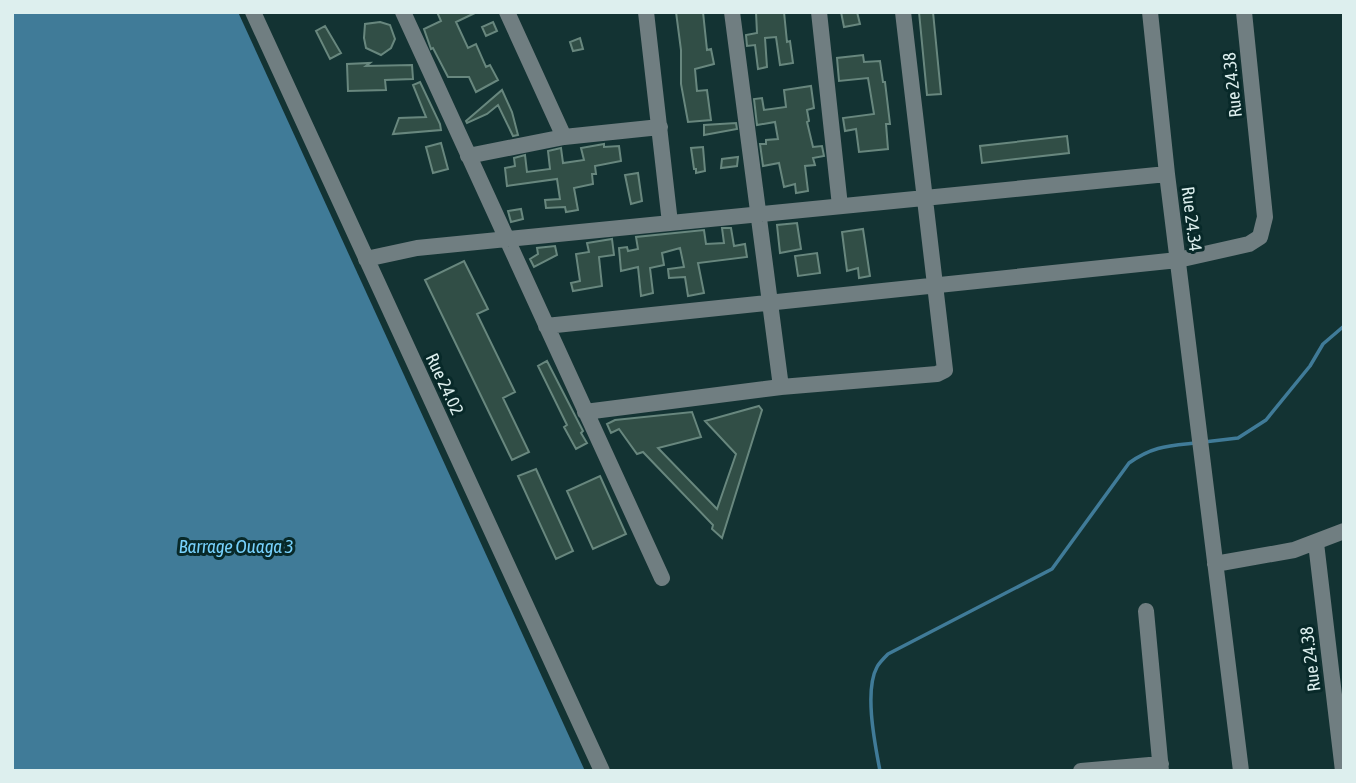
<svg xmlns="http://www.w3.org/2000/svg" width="1356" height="783" viewBox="0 0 1356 783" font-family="'Asap Condensed',sans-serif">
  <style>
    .water { fill: #407b98 }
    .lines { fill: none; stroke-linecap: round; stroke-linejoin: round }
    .stream { stroke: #407b98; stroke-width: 3.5 }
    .building { fill: #314e46; stroke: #68877e; stroke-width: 2 }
    .minor { stroke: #707e81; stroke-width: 16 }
    .labels { text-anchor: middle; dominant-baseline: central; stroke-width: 6; stroke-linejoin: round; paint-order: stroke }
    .street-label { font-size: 18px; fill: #ddefee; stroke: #082929 }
    .water-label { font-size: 19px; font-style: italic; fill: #77d1fc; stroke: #082929 }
  </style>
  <rect width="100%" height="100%" fill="#133333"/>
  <!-- water -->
  <path class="water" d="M12,12H238L585,771H12Z"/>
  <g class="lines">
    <!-- stream -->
    <path class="stream" d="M1204,442L1238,438L1266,420L1310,366L1323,344L1344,326
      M880,771C875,744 864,691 877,667C879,663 884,658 888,654L1052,569L1129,463C1153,446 1168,446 1196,443"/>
  </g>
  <!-- building -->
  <path class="building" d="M437,12H477L456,22L468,48L476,44L486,67L490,65L498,80L476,92L469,77H448L433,48L431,49L424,29L441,21Z
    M676,12H703L707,50L711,49L714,64L695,69L697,91L707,90L711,120L688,122L681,84V50Z
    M756,12H784L787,42L790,41L793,63L780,65L776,37L765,38L767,67L758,69L755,45L747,46L746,35L757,33Z
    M841,12H857L860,24L844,27Z
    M919,12H933L941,94L927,95Z
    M380,22L390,25L395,39L391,48L381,55L366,48L364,38L365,24Z
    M493,22L497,31L486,36L482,27Z
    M325,26L341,53L330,59L316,31Z
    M580,38L583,49L573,51L570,42Z
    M863,55L864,62L880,61L883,82H885L890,124H886L888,149L859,152L856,129L845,131L843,118L874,114L868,78L839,81L837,58Z
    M370,63L366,66L412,65L413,79L385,80L386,90L348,91L347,64Z
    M420,82L440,124L441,130L393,134L399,118L426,117L413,85Z
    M811,86L814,108L807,110L809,121L807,122L813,147L822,146L824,156L813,158L815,165L805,166L808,191L796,193L795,184L784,187L779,163L763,166L760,144H766V140L778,139L775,122L757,125L754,99L762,98L764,110L786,107L784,90Z
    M502,90L512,112L518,135L513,136L498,105L487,114L467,123L466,121Z
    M736,123L737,129L704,135V125Z
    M1067,136L1069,153L982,163L980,146Z
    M441,143L448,169L433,173L426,147Z
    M604,144V147L619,146L621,161L595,166L596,174H592L593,184L574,188L578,210L566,212L565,207L546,208L545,200L560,199L557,179L507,186L505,168L515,166L514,158L525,155L527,172L550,169L548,151L561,148L563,163L584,160L581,148Z
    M703,147L705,171L696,173V169H694L691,148Z
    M738,157L737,166L721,168L722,159Z
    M638,173L642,201L631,204L625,175Z
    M521,209L523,219L511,222L508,211Z
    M797,223L801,249L780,253L777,225Z
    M722,228H731L734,246L745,244L747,257L698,263L704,293L688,296L685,277L669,278L668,269L684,267L680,248L662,253L664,265L650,268L653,293L641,296L638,267L621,271L619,248L627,247L628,251L638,249L636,237L704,230L706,244L724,243Z
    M863,229L870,276L859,278L858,268L847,271L842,232Z
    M612,239L614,255L599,257L602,286L573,291L571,283L580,281L576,254L589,252L587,243Z
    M555,246L557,255L534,267L530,259L538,254L537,248Z
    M817,253L820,273L798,276L795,256Z
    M464,261L488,309L477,314L515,392L503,398L529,452L512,460L425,280Z
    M547,361L583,431L581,433L587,443L576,449L564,427L567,425L538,366Z
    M759,406L762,410L722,538L712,529L713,525L643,452L637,454L619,429L611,433L607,424L615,420L692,412L701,437L658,448L717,509L736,454L705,421Z
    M536,469L573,551L556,559L518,476Z
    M600,476L626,534L593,549L567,491Z"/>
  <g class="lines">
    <!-- minor -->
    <path class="minor" d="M253,12L602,771
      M403,12L662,578
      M507,12L564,137
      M646,12L670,223
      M732,12L781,387
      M819,12L840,206
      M1150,12L1167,174L1241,771
      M468,156L564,137L660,127
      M366,259L417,248L1167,174
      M546,326L1178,260L1249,244L1260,237L1265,217L1244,12
      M585,412L781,387L937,374L945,370L903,12
      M1316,543L1343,771
      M1215,564L1294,550L1344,531
      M1146,611L1161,771
      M1081,771L1161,764"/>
  </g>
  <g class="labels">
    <!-- street labels -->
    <g class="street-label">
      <text transform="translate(1232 85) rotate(-96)">Rue 24.38</text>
      <text transform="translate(1192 219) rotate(83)">Rue 24.34</text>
      <text transform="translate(445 384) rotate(65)">Rue 24.02</text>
      <text transform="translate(1310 659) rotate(-97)">Rue 24.38</text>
    </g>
    <!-- water labels -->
    <g class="water-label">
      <text x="236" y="546">Barrage Ouaga 3</text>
    </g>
  </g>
  <!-- border -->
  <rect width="1356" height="783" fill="none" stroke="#ddefee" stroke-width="28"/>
</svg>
